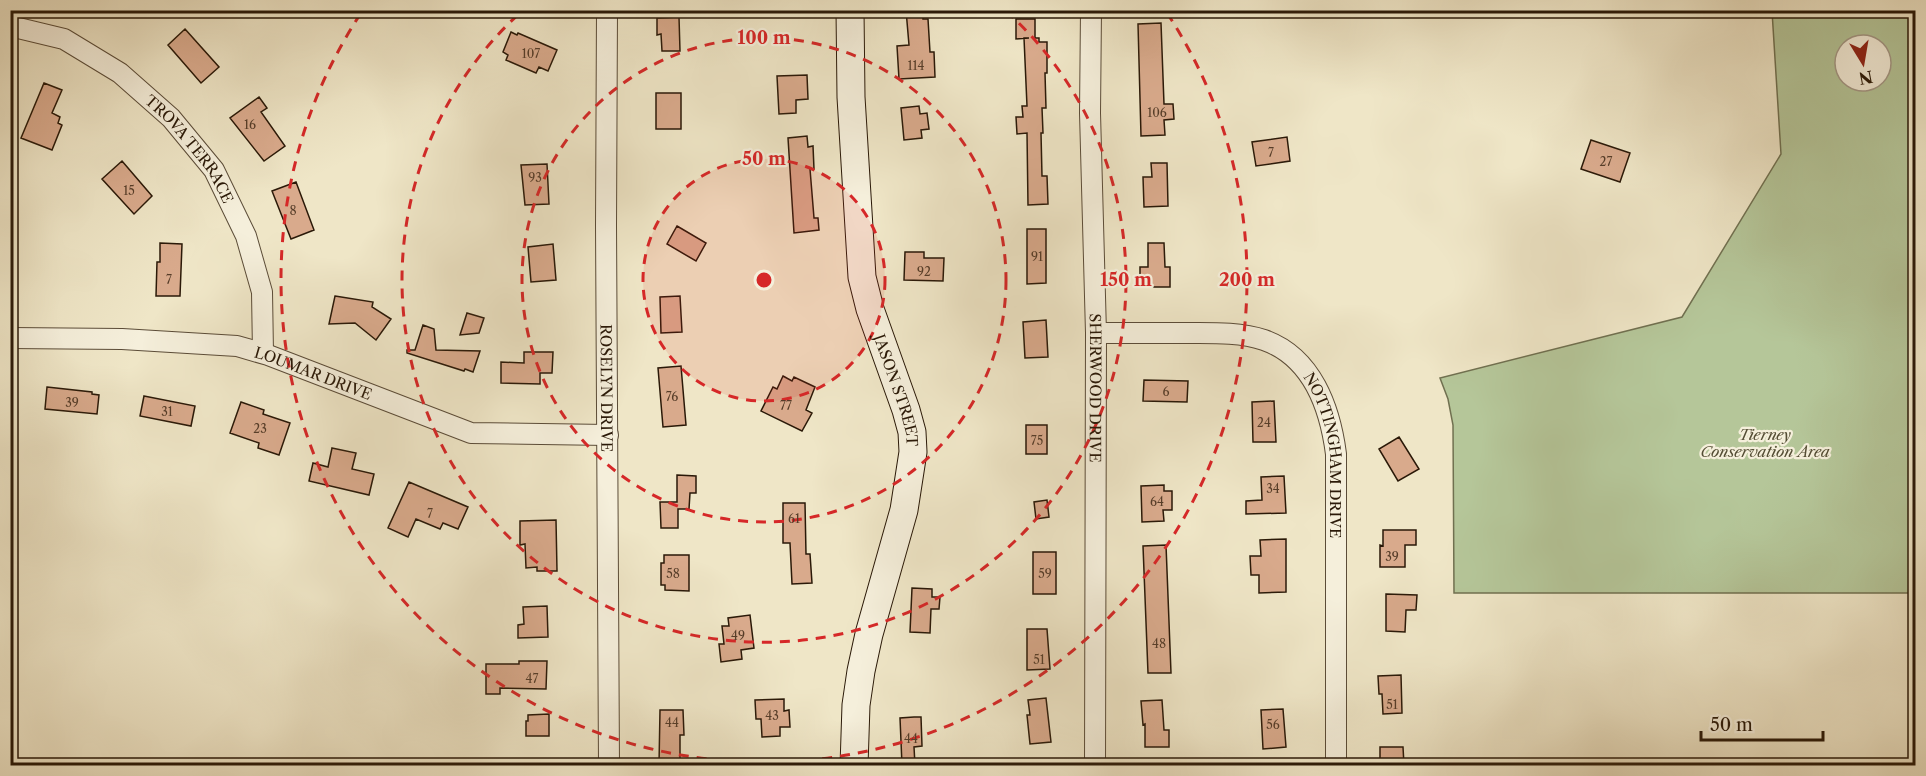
<svg xmlns="http://www.w3.org/2000/svg" width="1926" height="776" viewBox="0 0 1926 776" font-family="'Libre Caslon Text',serif">
  <style>
    .green { fill: #b5c699; stroke: #707050; stroke-width: 1.5; fill-rule: evenodd }
    .building { fill: #d9aa8c; stroke: #2a1908; stroke-width: 1.5 }
    .lines { fill: none; stroke-linecap: round; stroke-linejoin: round }
    .street-casing { stroke: #5b4c38; stroke-width: 22 }
    .secondary-casing { stroke: #2a1908; stroke-width: 29 }
    .street { stroke: #f5efdb; stroke-width: 20 }
    .secondary { stroke: #f5efdb; stroke-width: 27 }
    .ring { fill: none; stroke: #d62828; stroke-width: 3; stroke-dasharray: 10 8 }
    .labels { text-anchor: middle; dominant-baseline: central; stroke-width: 4.5; stroke-linejoin: round; paint-order: stroke }
    .number-label { font-size: 12px; fill: #563d29 }
    .street-label { font-size: 15px; fill: #2a1908; stroke: #f5efdb }
    .park-label { font-size: 15px; font-style: italic; fill: #544d34; stroke: #f5efdb }
    .centre { fill: #d62828; stroke: #f5efdb; stroke-width: 3 }
    .ring-label { font-size: 18px; text-anchor: middle; font-weight: bold; fill: #d62828; stroke: #f5efdb; stroke-width: 4.5; stroke-linejoin: round; paint-order: stroke }
  </style>
  <rect width="100%" height="100%" fill="#efe6c7"/>
  <filter id="stains"><feTurbulence type="fractalNoise" baseFrequency=".00333" numOctaves="4"/><feColorMatrix values="0 0 0 0 .2 0 0 0 0 .09 0 0 0 0 .02 0 0 0 .5 -.17"/></filter>
  <radialGradient id="worn" r=".72"><stop offset=".6" stop-color="#630" stop-opacity="0"/><stop offset="1" stop-color="#630" stop-opacity=".3"/></radialGradient>
  <!-- green -->
  <path class="green" d="M1772,11H1915V593H1454L1453,425L1448,399L1440,378L1682,317L1781,154ZM1845,45H1881V81H1845Z"/>
  <!-- building -->
  <path class="building" d="M906,10H923V19H928L930,52H934L935,77L899,79L897,46L909,45Z
    M679,17L680,51H662L661,34L657,35V18Z
    M1016,19H1035V38H1039V42H1047V73H1045L1046,108H1042L1043,133H1041L1042,176H1047L1048,204L1028,205L1027,133L1017,134L1016,117H1023L1022,106H1027L1024,38H1029L1016,39Z
    M1161,23L1164,104H1173L1174,119L1164,120L1165,135L1141,136L1138,24Z
    M185,29L219,67L201,83L168,45Z
    M511,32L517,35L518,33L557,50L548,71L539,67L536,73L506,60L508,55L503,52Z
    M807,75L808,99L796,100V113L779,114L777,76Z
    M44,83L62,90L52,113L60,117L58,123L62,125L52,150L21,138Z
    M656,93H681V129H656Z
    M259,97L267,108L261,112L285,146L264,161L230,118Z
    M919,106L920,114L927,113L929,129L921,130L922,138L904,140L901,108Z
    M807,136L808,147L813,146L814,169H810L814,218H818L819,230L794,233L788,138Z
    M1287,137L1290,161L1256,166L1252,142Z
    M1591,140L1630,153L1620,182L1581,169Z
    M122,161L152,196L134,214L102,179Z
    M1151,163H1167L1168,206L1144,207L1143,177H1152Z
    M547,164L549,204L525,205L521,165Z
    M296,182L314,230L291,239L272,191Z
    M677,226L706,243L696,261L667,244Z
    M1027,229H1046V283L1027,284Z
    M160,243L182,244L180,296H156L157,262H160Z
    M1148,243H1164L1165,267H1170V287H1140V267H1148Z
    M553,244L556,280L531,282L528,247Z
    M905,252H924V258H944L943,281L904,280Z
    M335,296L373,302L372,307L391,319L376,340L355,323L329,324Z
    M680,296L682,332L661,333L660,297Z
    M467,313L484,318L479,333L460,335Z
    M1046,320L1048,357L1025,358L1023,322Z
    M423,325L434,329L436,350L480,351L473,372L465,369L464,371L407,353V350H415Z
    M524,352H553L552,373H540V384L501,383V362L524,363Z
    M681,366L686,425L663,427L658,368Z
    M783,376L792,381L794,377L815,387L806,410L812,413L802,431L761,411L773,387L777,389Z
    M1144,380L1188,381L1187,402L1143,401Z
    M47,387L92,392V394L99,395L97,414L45,409Z
    M144,396L195,406L191,426L140,416Z
    M1274,401L1276,442H1253L1252,402Z
    M241,402L264,410L263,414L290,423L279,455L258,448L259,443L230,433Z
    M1026,425H1047V454H1026Z
    M1399,437L1419,469L1398,481L1379,449Z
    M332,448L356,453L352,469L374,474L369,495L309,481L313,463L328,467Z
    M677,475L696,476V493H690L689,509H678V528H661L660,502H677Z
    M1284,476L1286,513L1246,514V501L1262,500L1261,477Z
    M409,482L468,507L458,529L443,523L440,529L416,519L408,537L388,528Z
    M1164,485V491H1172V510H1163L1164,521L1142,522L1141,486Z
    M1047,500L1049,517L1036,519L1034,502Z
    M783,503H805L806,554H810L812,583L792,584L790,543H783Z
    M556,520L557,571H537V567L526,568L525,544L520,545V521Z
    M1383,530H1416V545H1405V567H1380V545L1383,546Z
    M1286,539V592L1259,593V575H1251L1250,556H1261L1260,540Z
    M1166,545L1171,673H1148L1143,546Z
    M1033,552H1056V594H1033Z
    M664,555H689V591L665,590V585H661V563H664Z
    M912,588L932,589V597H940L939,609H931L930,633L910,632Z
    M1386,594L1417,595L1416,610H1406L1405,632L1386,631Z
    M547,606L548,637L518,638V625L524,624L523,607Z
    M750,615L754,648L741,650L742,659L721,662L719,644H724L722,626H729L728,618Z
    M1027,629H1047L1050,669L1027,670Z
    M519,661H547L546,689L500,688V694H486V664H519Z
    M1401,675L1402,713L1383,714L1382,694H1379L1378,676Z
    M1046,698L1051,742L1030,744L1027,715H1030L1028,700Z
    M784,699V711L789,710L790,727H780V736L762,737L761,719H756L755,700Z
    M1162,700L1164,730H1169V747H1145V724L1143,725L1141,701Z
    M1283,709L1286,747L1263,749L1261,710Z
    M660,710H683L684,735H680V765H659Z
    M549,714V736H526V721H528V715Z
    M914,717H921L922,746L914,747L915,765H902L900,718Z
    M1380,747H1403L1404,765H1380Z"/>
  <g class="lines">
    <!-- street casing -->
    <g class="street-casing">
      <g id="street">
        <path id="s1" d="M607,10L606,225L609,766"/>
        <path id="s2" d="M1091,10L1090,113L1096,333L1095,766"/>
        <path id="s3" d="M10,26L64,39L120,73L171,118L214,170L246,236L262,292L263,353"/>
        <path id="s4" d="M1096,333C1126,333 1156,333 1187,333C1212,333 1240,332 1264,340C1312,357 1330,408 1336,454V766"/>
        <path id="s5" d="M10,338L122,339L237,346L268,355L471,433L608,435"/>
      </g>
    </g>
    <!-- secondary casing -->
    <g class="secondary-casing">
      <g id="secondary">
        <path id="s6" d="M850,10L851,97L862,277L870,309L906,410L912,432L913,452L904,510L869,634L861,671L856,705L854,766"/>
      </g>
    </g>
    <!-- street -->
    <use href="#street" class="street"/>
    <!-- secondary -->
    <use href="#secondary" class="secondary"/>
  </g>
  <!-- distance rings -->
  <circle cx="764" cy="280" r="121" fill="#d62828" fill-opacity=".12"/>
  <g class="ring">
    <circle cx="764" cy="280" r="121"/>
    <circle cx="764" cy="280" r="242"/>
    <path d="M1006 11A362 362 0 1 1 522 11"/>
    <path d="M1167 13A483 483 0 1 1 361 13"/>
  </g>
  <g class="labels">
    <!-- number labels -->
    <g class="number-label">
      <text x="531" y="53">107</text>
      <text x="916" y="65">114</text>
      <text x="1157" y="112">106</text>
      <text x="250" y="124">16</text>
      <text x="1271" y="152">7</text>
      <text x="1606" y="161">27</text>
      <text x="535" y="177">93</text>
      <text x="129" y="190">15</text>
      <text x="293" y="210">8</text>
      <text x="1037" y="256">91</text>
      <text x="924" y="271">92</text>
      <text x="169" y="279">7</text>
      <text x="1166" y="391">6</text>
      <text x="672" y="396">76</text>
      <text x="72" y="402">39</text>
      <text x="786" y="405">77</text>
      <text x="167" y="411">31</text>
      <text x="1264" y="422">24</text>
      <text x="260" y="428">23</text>
      <text x="1037" y="440">75</text>
      <text x="1273" y="488">34</text>
      <text x="1157" y="501">64</text>
      <text x="430" y="513">7</text>
      <text x="794" y="518">61</text>
      <text x="1392" y="556">39</text>
      <text x="673" y="573">58</text>
      <text x="1045" y="573">59</text>
      <text x="738" y="635">49</text>
      <text x="1159" y="643">48</text>
      <text x="1039" y="659">51</text>
      <text x="532" y="678">47</text>
      <text x="1392" y="704">51</text>
      <text x="772" y="715">43</text>
      <text x="672" y="722">44</text>
      <text x="1273" y="724">56</text>
      <text x="911" y="738">44</text>
    </g>
    <!-- street labels -->
    <g class="street-label">
      <text stroke="none"><textPath href="#s3" startOffset="225">TROVA TERRACE</textPath></text>
      <text stroke="none"><textPath href="#s5" startOffset="308">LOUMAR DRIVE</textPath></text>
      <text stroke="none"><textPath href="#s1" startOffset="378">ROSELYN DRIVE</textPath></text>
      <text stroke="none"><textPath href="#s2" startOffset="378">SHERWOOD DRIVE</textPath></text>
      <text stroke="none"><textPath href="#s6" startOffset="386">JASON STREET</textPath></text>
      <text stroke="none"><textPath href="#s4" startOffset="310">NOTTINGHAM DRIVE</textPath></text>
    </g>
    <!-- park labels -->
    <g class="park-label">
      <text x="1765" y="434">Tierney<tspan x="1765" dy="17">Conservation Area</tspan></text>
    </g>
  </g>
  <circle cx="764" cy="280" r="9" class="centre"/>
  <g class="ring-label">
    <text x="764" y="44">100 m</text>
    <text x="764" y="165">50 m</text>
    <text x="1126" y="286">150 m</text>
    <text x="1247" y="286">200 m</text>
  </g>
  <!-- margin -->
  <rect width="1926" height="776" fill="none" stroke="#efe6c7" stroke-width="36"/>
  <rect x="12" y="12" width="1902" height="752" fill="none" stroke="#2a1908" stroke-width="3"/>
  <rect x="18" y="18" width="1890" height="740" fill="none" stroke="#2a1908" stroke-width="1.5"/>
  <!-- north arrow -->
  <g transform="translate(1863 63) rotate(169)"><circle r="28" fill="#f5efdb" stroke="#a49987" stroke-width="1.5"/>
  <path d="M0-4.5L10 22L0 15L-10 22Z" fill="#8f2418"/>
  <text y="-9" font-size="16" font-weight="bold" text-anchor="middle" fill="#2a1908">N</text>
  </g>
  <!-- scale -->
  <path d="M1701 731v9h122v-9" fill="none" stroke="#2a1908" stroke-width="3"/>
  <text x="1710" y="731" font-size="18" fill="#2a1908" stroke="#f5efdb" stroke-width="4.5" paint-order="stroke">50 m</text>
  <rect width="100%" height="100%" filter="url(#stains)"/>
  <rect width="100%" height="100%" fill="url(#worn)"/>
</svg>
